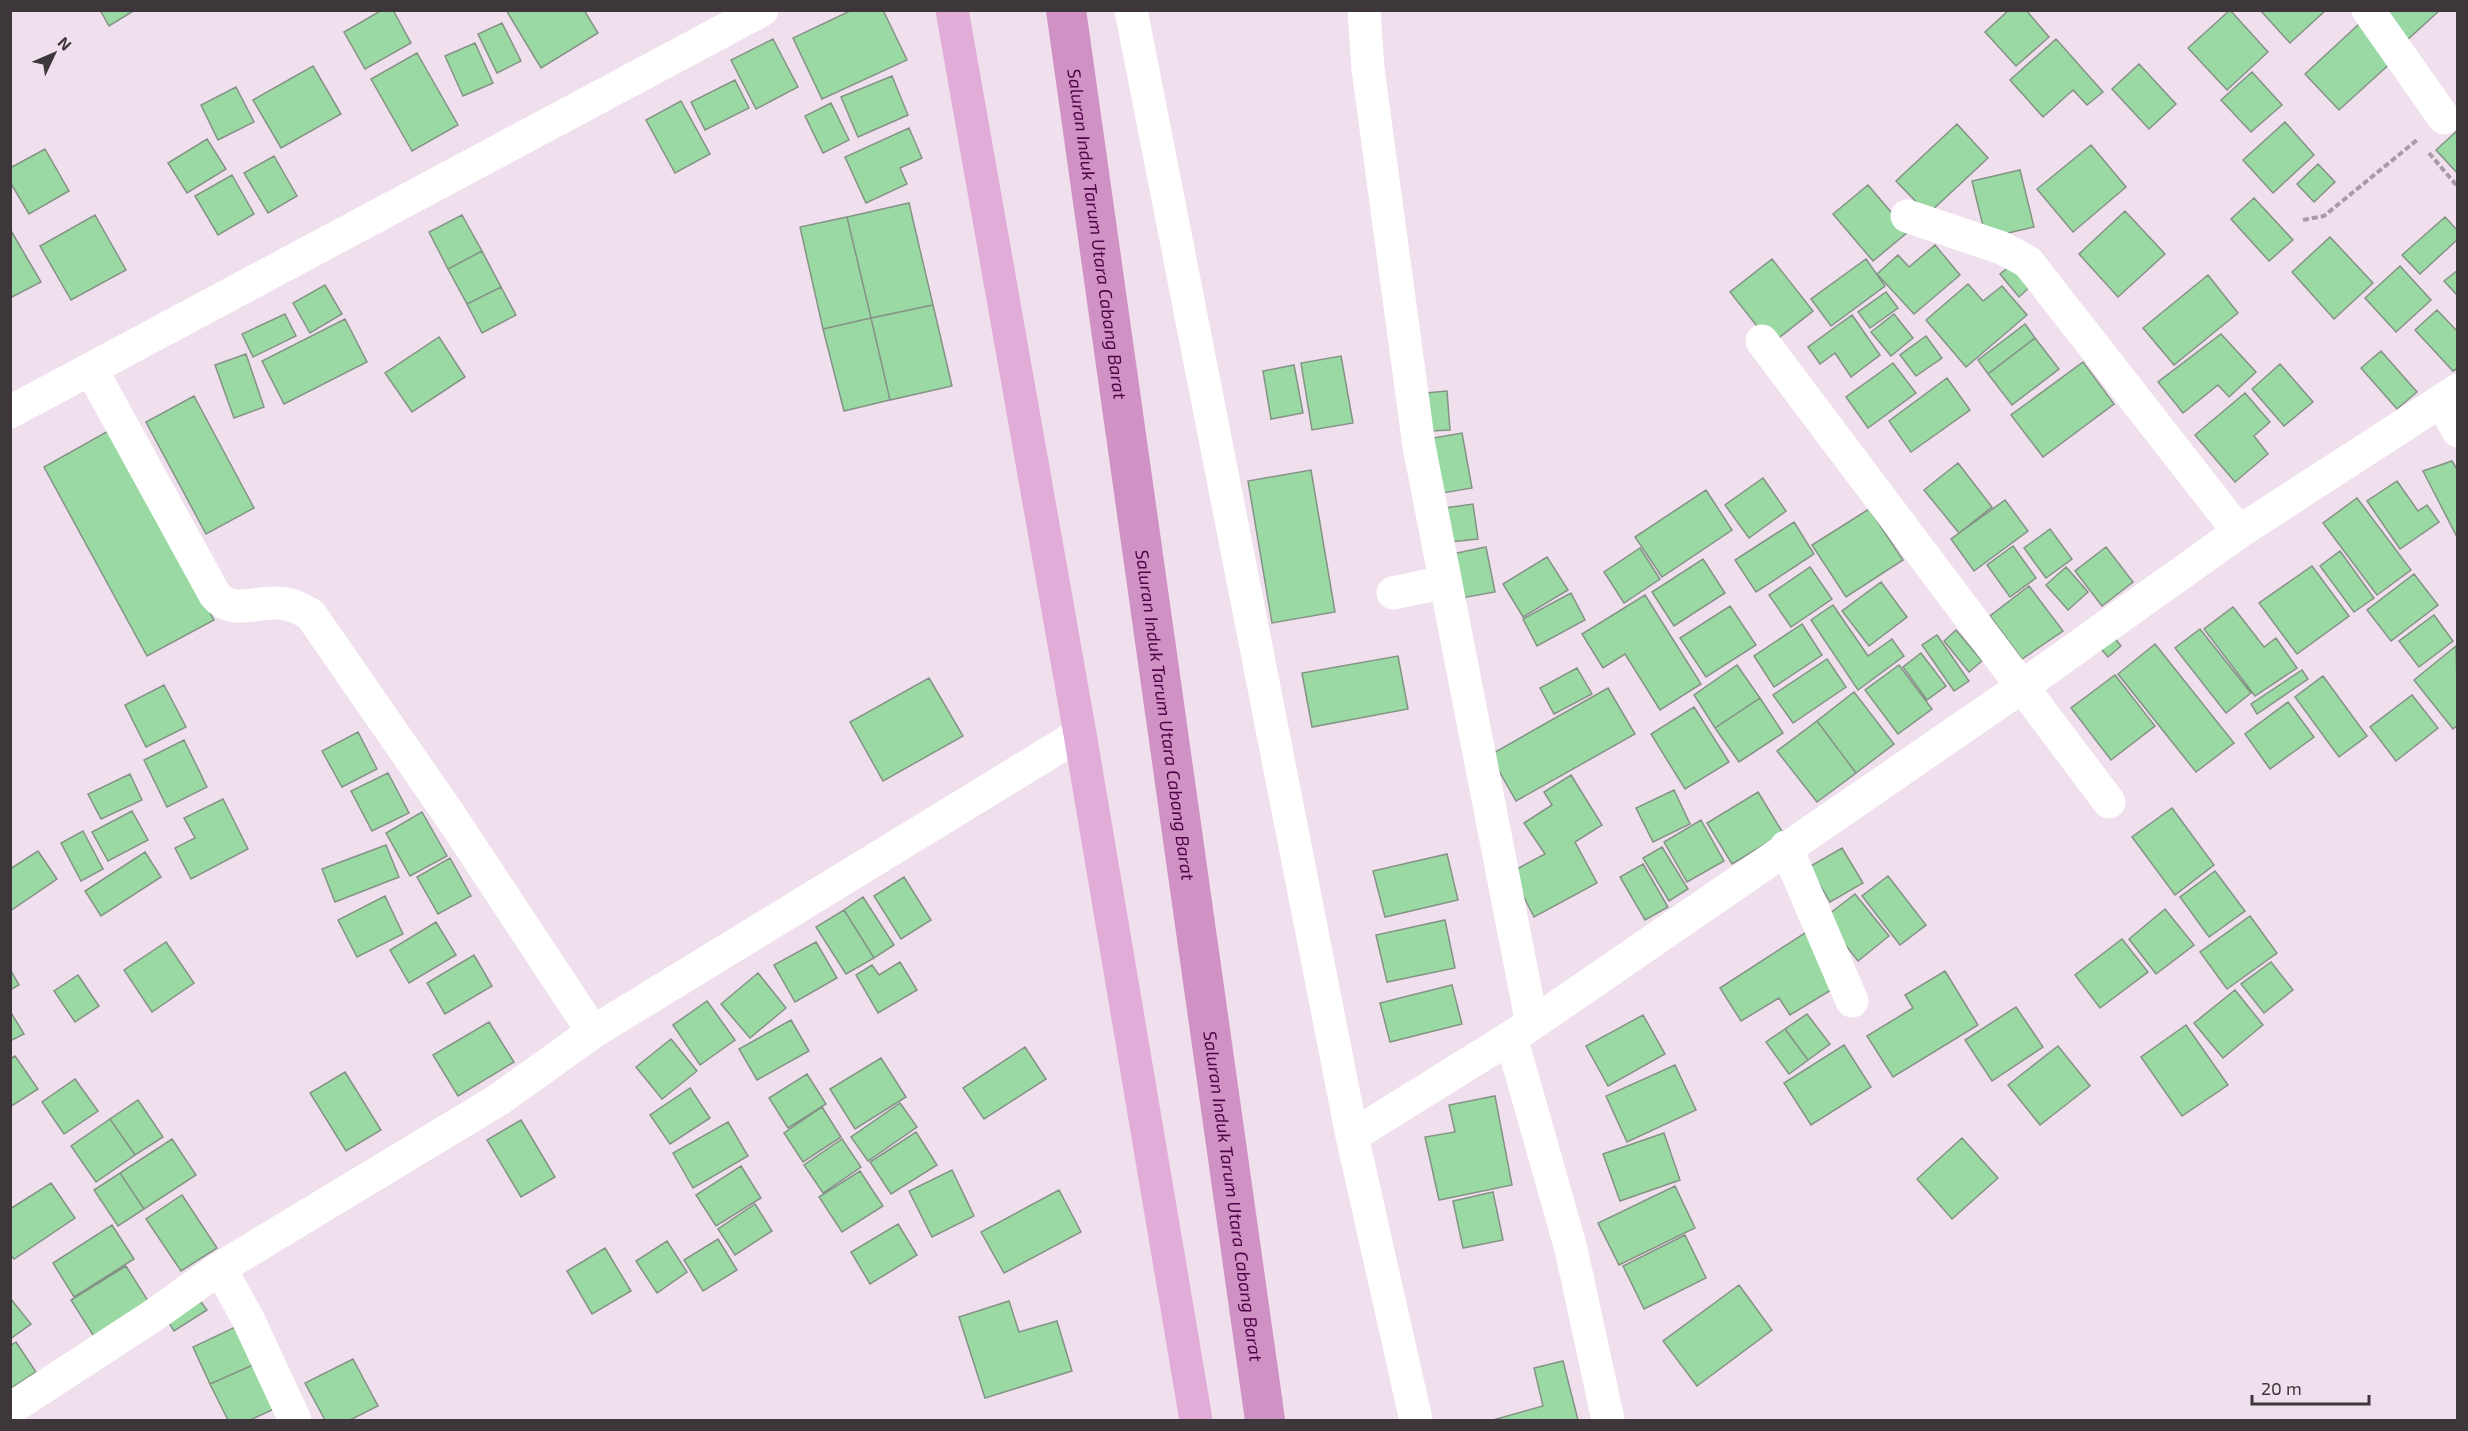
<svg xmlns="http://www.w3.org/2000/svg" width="2468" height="1431" viewBox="0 0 2468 1431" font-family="'Exo 2',sans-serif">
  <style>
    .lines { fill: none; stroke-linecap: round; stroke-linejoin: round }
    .canal { stroke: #d092c4; stroke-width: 40 }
    .building { fill: #9ad9a3; stroke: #849386; stroke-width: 1.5 }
    .path { stroke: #a79ba5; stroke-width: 4; stroke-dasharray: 6 3; stroke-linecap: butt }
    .street { stroke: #fff; stroke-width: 33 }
    .primary { stroke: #e1acd8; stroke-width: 33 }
    .labels { text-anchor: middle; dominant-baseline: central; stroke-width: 6; stroke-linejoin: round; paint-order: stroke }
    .water-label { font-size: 18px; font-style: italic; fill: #4f0247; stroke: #f0dfec }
  </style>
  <rect width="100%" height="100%" fill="#f0dfec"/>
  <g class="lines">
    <!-- canal -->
    <path class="canal" id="s1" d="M1066,10L1265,1420"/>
  </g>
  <!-- building -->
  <path class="building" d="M100,10H135L109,26Z
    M382,10H393L411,43L365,69L344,32Z
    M506,10H584L598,33L541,68Z
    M852,10H883L907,60L822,99L793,38Z
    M2009,10H2026L2049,37L2016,66L1985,32Z
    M2230,10L2268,52L2227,90L2188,48Z
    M2260,10H2326L2290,43Z
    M2385,10H2440L2406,41Z
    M502,23L521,61L497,73L478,34Z
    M2360,23L2394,60L2339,110L2305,74Z
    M773,39L798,87L756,109L731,60Z
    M2056,39L2103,92L2087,105L2073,90L2043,117L2010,80Z
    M475,43L493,83L463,96L445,56Z
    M417,53L458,125L412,151L371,79Z
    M2139,64L2176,104L2149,129L2112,89Z
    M313,66L341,114L281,148L253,100Z
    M2252,72L2282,105L2251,132L2221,100Z
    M892,76L908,115L858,137L841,97Z
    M735,80L749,108L705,130L691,102Z
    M236,87L254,122L218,140L201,105Z
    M681,101L710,154L675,173L646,120Z
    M831,103L849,140L823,153L805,116Z
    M2285,122L2314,155L2273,193L2243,160Z
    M1957,124L1988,158L1928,214L1896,181Z
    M909,128L922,158L900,168L907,184L866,203L845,157Z
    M2458,130V174L2436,150Z
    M207,139L226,169L187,193L168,163Z
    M2091,145L2126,187L2073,232L2037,189Z
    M45,149L69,191L29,214L10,182V168Z
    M274,156L297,196L268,213L244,173Z
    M2318,164L2335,182L2314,202L2297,184Z
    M2020,170L2034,227L1986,238L1972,181Z
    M232,175L254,214L218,235L195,196Z
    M1868,185L1908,232L1873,261L1833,214Z
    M2254,198L2293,240L2269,261L2231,219Z
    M909,203L933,305L871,318L847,217Z
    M2125,211L2165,254L2118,297L2079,254Z
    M95,215L126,270L71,300L40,246Z
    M462,215L482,251L448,269L429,232Z
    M847,217L871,318L823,329L800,227Z
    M2445,217L2458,231V239L2420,274L2402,255Z
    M10,229L41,282L10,298Z
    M2330,237L2373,283L2334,319L2292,272Z
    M1935,245L1960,275L1914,314L1877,274L1898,255L1909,267Z
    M482,251L501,287L467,304L448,269Z
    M1772,259L1813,311L1771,344L1730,292Z
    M1866,259L1885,286L1831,326L1811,299Z
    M2016,261L2035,282L2019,297L2000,274Z
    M2400,266L2431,300L2396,332L2365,298Z
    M2458,270V296L2444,281Z
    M2208,275L2238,313L2174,365L2143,328Z
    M1968,284L1983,301L2002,286L2027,315L1966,367L1926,320Z
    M325,285L342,314L310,333L293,303Z
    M501,287L516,315L482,333L467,304Z
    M1886,292L1898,308L1870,328L1858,312Z
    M933,305L952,386L890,400L871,318Z
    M2437,310L2458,332V368L2453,371L2415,330Z
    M285,314L296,336L253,357L242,334Z
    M1894,314L1913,338L1891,356L1871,332Z
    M1852,315L1880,355L1851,377L1835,353L1820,364L1808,347Z
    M871,318L890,400L844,411L823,329Z
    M345,319L367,362L284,404L262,361Z
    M2025,324L2035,338L1988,374L1978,360Z
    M2221,334L2256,372L2229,397L2218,385L2183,413L2158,382Z
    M1926,336L1942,358L1916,376L1900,355Z
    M439,337L465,377L412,412L385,373Z
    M2035,338L2059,369L2012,405L1988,374Z
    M2381,351L2417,392L2397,409L2361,368Z
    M246,354L264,407L234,418L215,365Z
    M1341,356L1353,423L1312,430L1301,363Z
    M2083,362L2114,404L2043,457L2011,415Z
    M1893,363L1916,393L1868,428L1846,397Z
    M2280,364L2313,402L2284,426L2252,389Z
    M1294,365L1303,413L1271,419L1263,371Z
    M1947,378L1970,410L1911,452L1889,421Z
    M1447,391L1450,430L1430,431L1426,393Z
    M2245,393L2270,422L2254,436L2268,454L2235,482L2195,435Z
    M194,396L254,508L206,534L146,422Z
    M110,430L214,620L147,656L44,467Z
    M1462,433L1472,488L1437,494L1427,439Z
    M2452,461L2458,471V539L2423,471Z
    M1958,463L1992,507L1959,533L1924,490Z
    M1311,470L1335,612L1272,623L1248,481Z
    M1763,478L1786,511L1749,538L1725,505Z
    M2397,481L2418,511L2427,505L2439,522L2400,549L2367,501Z
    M1706,490L1732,530L1662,577L1635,537Z
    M2357,498L2411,570L2377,595L2323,523Z
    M2005,500L2028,531L1974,571L1951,539Z
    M1473,504L1478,539L1450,542L1445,508Z
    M1869,509L1903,560L1846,597L1812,545Z
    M1794,522L1814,554L1756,592L1735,560Z
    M2050,529L2072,559L2046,578L2024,548Z
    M2013,546L2036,578L2010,597L1987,565Z
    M1486,547L1495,592L1456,599L1447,555Z
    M2106,547L2133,582L2102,606L2075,571Z
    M1640,548L1660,579L1624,603L1604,572Z
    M2340,551L2374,598L2354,612L2320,566Z
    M1547,557L1568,590L1523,617L1503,584Z
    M1703,559L1725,593L1674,626L1652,592Z
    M2312,566L2349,616L2297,654L2259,603Z
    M1810,567L1832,599L1791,627L1769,595Z
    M2066,567L2088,592L2068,610L2046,585Z
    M2414,574L2438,605L2391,641L2367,610Z
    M1881,582L1907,617L1869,646L1842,611Z
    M2029,586L2063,631L2022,659L1990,616Z
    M1571,593L1585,620L1537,646L1523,619Z
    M1645,595L1701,684L1660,710L1625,654L1603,668L1582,634Z
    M1833,605L1868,656L1892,639L1904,656L1858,690L1811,620Z
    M1730,606L1756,645L1706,677L1680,638Z
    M2233,607L2264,647L2276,638L2297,668L2255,696L2204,629Z
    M2434,615L2453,641L2419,667L2399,641Z
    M1802,624L1822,655L1774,687L1754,656Z
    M2200,629L2251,693L2226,713L2175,648Z
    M1956,630L1982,661L1969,672L1944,641Z
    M2110,632L2121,646L2108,657L2096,643Z
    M1937,635L1969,681L1954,691L1922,645Z
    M2155,644L2234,743L2196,772L2118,674Z
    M2456,646L2458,725L2453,729L2414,680Z
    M1921,653L1946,686L1927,700L1903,667Z
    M1398,656L1408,709L1312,727L1302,673Z
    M1827,659L1846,687L1793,723L1773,695Z
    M1737,665L1760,698L1715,728L1694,695Z
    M1899,665L1932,709L1898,734L1865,690Z
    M1577,668L1592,694L1554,714L1540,688Z
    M2302,670L2308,679L2257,714L2251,704Z
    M2115,675L2155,726L2111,760L2071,708Z
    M2323,676L2367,736L2339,757L2295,697Z
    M929,678L963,736L883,781L850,722Z
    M164,685L186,727L146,747L125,705Z
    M1608,688L1635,734L1516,801L1490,755Z
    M1854,692L1894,744L1856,773L1817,721Z
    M2412,695L2438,728L2396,761L2370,727Z
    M1760,698L1783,733L1739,762L1715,728Z
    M2288,702L2314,737L2270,769L2245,734Z
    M1694,707L1729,762L1685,789L1651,734Z
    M1817,721L1856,773L1817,802L1777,751Z
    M358,732L377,769L342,787L322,751Z
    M184,740L207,787L167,807L144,760Z
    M388,773L409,813L372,831L351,791Z
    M130,774L142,800L101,819L88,794Z
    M1571,775L1602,825L1575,842L1597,883L1534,917L1511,872L1545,854L1524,823L1552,805L1544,792Z
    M1674,790L1690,824L1653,842L1636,808Z
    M1758,792L1783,833L1732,864L1707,823Z
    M223,799L248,849L191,879L175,848L195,838L184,818Z
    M2172,808L2214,865L2175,895L2132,837Z
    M132,811L148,840L108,861L92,832Z
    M422,812L447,856L410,876L386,833Z
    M1701,820L1724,861L1687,882L1664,842Z
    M83,831L103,869L81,881L61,843Z
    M386,845L399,877L335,902L322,869Z
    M1662,847L1688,889L1669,901L1643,858Z
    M1842,848L1863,883L1830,902L1809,867Z
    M38,851L57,879L10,911V869Z
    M145,852L161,877L101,916L85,891Z
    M1447,854L1458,900L1385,917L1373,871Z
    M450,858L471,896L438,914L417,877Z
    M1643,864L1668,907L1645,920L1620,877Z
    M2215,871L2245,911L2209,937L2180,897Z
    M1888,876L1926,925L1900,945L1862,896Z
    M904,877L931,920L901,939L874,896Z
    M1855,894L1889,936L1858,961L1824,918Z
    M385,896L403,934L357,957L338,920Z
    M863,897L894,945L874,958L844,910Z
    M2165,909L2194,945L2156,974L2129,939Z
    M844,910L874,958L846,974L816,927Z
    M2250,916L2277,953L2227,989L2200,952Z
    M1445,920L1455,968L1387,982L1376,935Z
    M436,922L456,955L409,983L390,950Z
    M1808,931L1841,984L1790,1015L1779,998L1741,1021L1720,988Z
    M2122,939L2148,972L2100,1008L2075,975Z
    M166,942L194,983L152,1012L124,970Z
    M816,942L837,978L795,1002L774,965Z
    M474,955L492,986L445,1014L427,983Z
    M900,962L917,990L878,1013L856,975L872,965L879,975Z
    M2271,962L2293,990L2264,1013L2241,984Z
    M10,969L19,985L10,990Z
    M1945,971L1978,1025L1893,1077L1867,1036L1913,1008L1905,995Z
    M758,973L786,1008L750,1038L721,1004Z
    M78,975L99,1006L75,1022L54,991Z
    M1452,985L1462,1024L1390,1042L1380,1003Z
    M2235,990L2263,1025L2223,1058L2194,1023Z
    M707,1001L735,1040L700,1065L673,1025Z
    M2016,1007L2043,1047L1992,1081L1965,1040Z
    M10,1011L24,1034L10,1041Z
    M1807,1014L1830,1044L1808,1060L1785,1029Z
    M1643,1015L1665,1054L1608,1086L1586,1046Z
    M791,1020L809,1051L757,1080L739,1049Z
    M489,1022L514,1062L458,1096L433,1055Z
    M2186,1025L2228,1085L2182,1116L2141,1057Z
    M1785,1029L1808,1060L1789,1074L1766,1042Z
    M671,1039L697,1071L662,1099L636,1067Z
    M1844,1045L1871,1087L1811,1125L1784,1083Z
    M2058,1046L2090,1086L2040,1125L2008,1085Z
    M1025,1047L1046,1079L984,1119L963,1088Z
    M15,1056L38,1089L10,1107V1059Z
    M881,1058L906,1097L855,1129L830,1089Z
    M1675,1065L1696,1110L1627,1142L1606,1096Z
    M345,1072L381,1130L346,1151L310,1093Z
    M807,1074L826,1104L788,1128L769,1098Z
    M75,1079L98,1111L64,1134L42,1102Z
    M690,1088L710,1118L670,1144L650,1115Z
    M1495,1096L1512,1185L1439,1200L1425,1137L1455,1132L1449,1105Z
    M138,1100L163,1137L135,1155L110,1119Z
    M900,1103L917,1127L868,1161L851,1137Z
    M822,1107L841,1137L803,1162L784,1133Z
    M110,1119L135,1155L96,1182L71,1146Z
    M521,1120L555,1177L521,1197L487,1140Z
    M728,1122L748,1156L693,1188L673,1153Z
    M916,1132L937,1165L891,1194L870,1162Z
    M1664,1133L1680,1180L1620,1201L1603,1154Z
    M1962,1138L1998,1178L1952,1219L1917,1179Z
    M172,1139L196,1175L144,1209L120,1173Z
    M842,1139L861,1167L823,1193L804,1165Z
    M741,1166L761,1198L716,1226L696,1195Z
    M952,1170L974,1216L932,1237L909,1191Z
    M860,1171L883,1206L842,1232L819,1197Z
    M120,1173L144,1209L118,1226L94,1190Z
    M51,1183L75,1218L14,1259L10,1254V1209Z
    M1675,1186L1695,1228L1619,1265L1598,1223Z
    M1059,1190L1081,1232L1004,1273L981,1232Z
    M1493,1192L1503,1240L1463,1248L1453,1201Z
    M182,1195L217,1248L181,1271L146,1219Z
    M755,1204L772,1231L735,1255L718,1229Z
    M898,1224L917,1255L870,1284L851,1252Z
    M112,1225L134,1259L74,1297L53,1263Z
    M1685,1235L1706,1278L1644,1309L1623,1266Z
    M718,1239L737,1270L703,1291L684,1260Z
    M667,1241L687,1272L657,1293L636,1261Z
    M605,1248L631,1291L592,1314L567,1271Z
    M126,1266L155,1312L100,1346L71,1300Z
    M1739,1285L1772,1330L1697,1386L1663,1341Z
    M193,1291L207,1310L174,1331L162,1312Z
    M10,1298L31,1324L10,1339Z
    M1009,1301L1019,1332L1057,1321L1072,1371L985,1398L959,1317Z
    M244,1323L262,1361L210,1384L193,1347Z
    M16,1342L36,1372L10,1389V1346Z
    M353,1359L378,1406L350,1420H325L305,1383Z
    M262,1361L283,1405L250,1420H228L210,1384Z
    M1563,1361L1578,1420H1493L1543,1406L1534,1368Z"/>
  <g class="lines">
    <!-- path -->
    <path class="path" d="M2429,153L2458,187
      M2303,220L2324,216L2417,140"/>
    <!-- street -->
    <path class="street" d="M1131,10L1352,1136L1416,1420
      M1364,10L1368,69L1419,446L1532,1024
      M2368,10L2444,118
      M1907,216L2002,248L2028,262L2239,532
      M1762,341L2109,802
      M91,369L215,595C231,615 254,602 276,603C290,603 300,608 311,615L451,817L593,1032
      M2442,401L2458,431
      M10,412L762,10
      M1393,593L1445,582
      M1786,847L1852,1001
      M1511,1037L1571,1249L1608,1420
      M1352,1136L1532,1024L2020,688L2239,532L2458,390
      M220,1268L248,1319L295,1420
      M10,1409L154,1315L220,1268L498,1100L593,1032L1080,734"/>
    <!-- primary -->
    <path class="primary" d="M952,10L1080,734L1196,1420"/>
  </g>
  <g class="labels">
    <!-- water labels -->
    <g class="water-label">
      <text stroke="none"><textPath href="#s1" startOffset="226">Saluran Induk Tarum Utara Cabang Barat</textPath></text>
      <text stroke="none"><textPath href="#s1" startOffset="712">Saluran Induk Tarum Utara Cabang Barat</textPath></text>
      <text stroke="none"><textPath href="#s1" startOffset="1198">Saluran Induk Tarum Utara Cabang Barat</textPath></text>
    </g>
  </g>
  <!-- border -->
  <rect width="2468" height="1431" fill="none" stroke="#3d373c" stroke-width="24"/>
  <!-- north arrow -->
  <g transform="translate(54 54) rotate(46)" stroke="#f0dfec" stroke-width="4.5" paint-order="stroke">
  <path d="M0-4.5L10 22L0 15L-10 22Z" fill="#3d373c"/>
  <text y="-9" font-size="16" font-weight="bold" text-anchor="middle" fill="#3d373c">N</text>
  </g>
  <!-- scale -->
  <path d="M2252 1395v9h117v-9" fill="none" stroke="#3d373c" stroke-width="3"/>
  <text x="2261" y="1395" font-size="18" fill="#3d373c" stroke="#f0dfec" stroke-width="4.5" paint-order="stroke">20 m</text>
</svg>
